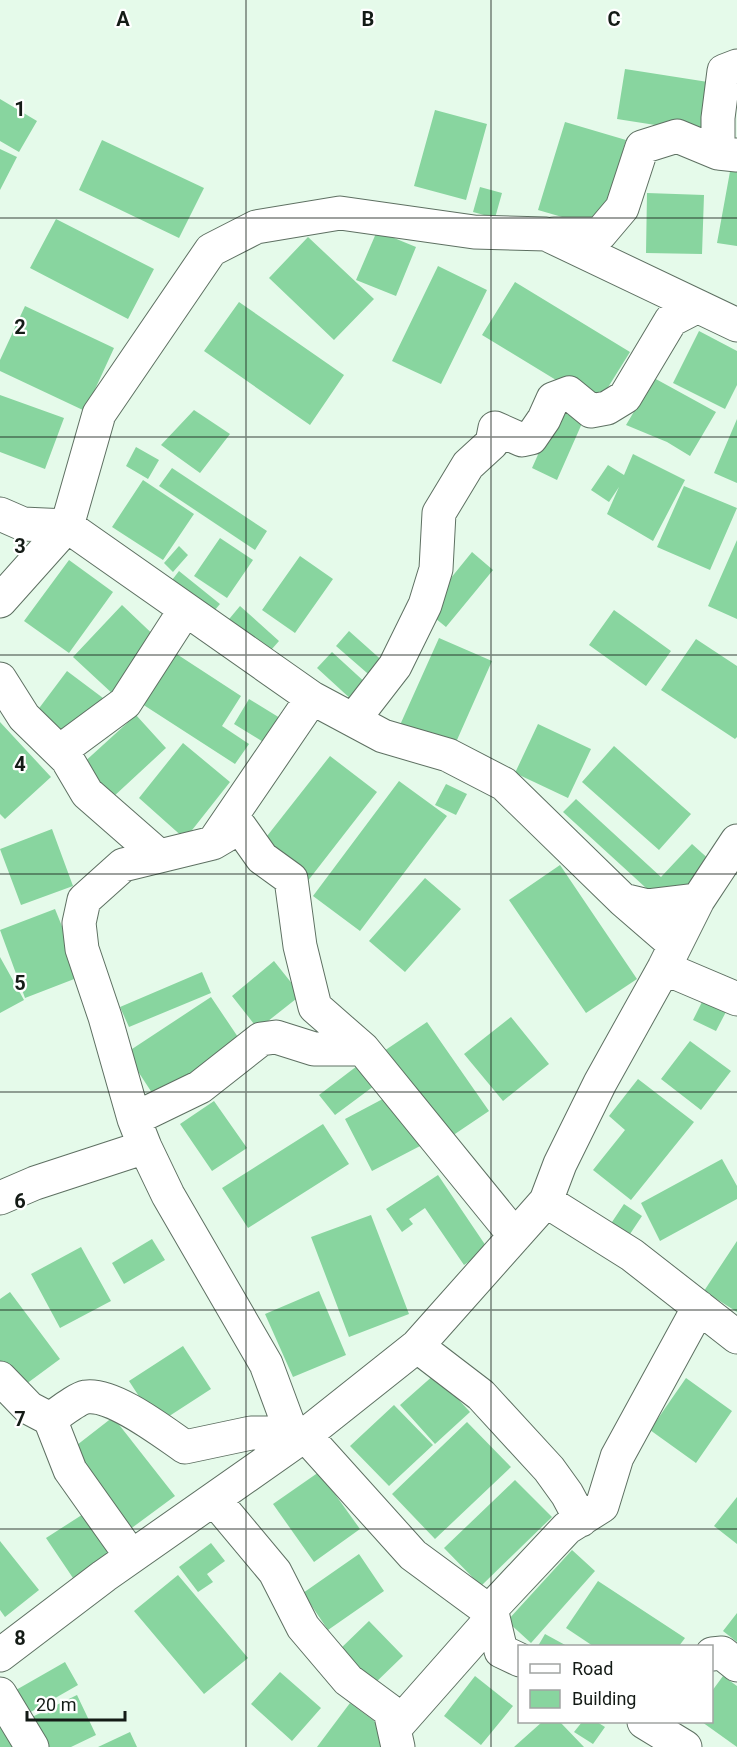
<svg xmlns="http://www.w3.org/2000/svg" width="737" height="1747" viewBox="0 0 737 1747" font-family="Roboto,sans-serif">
  <style>
    .building { fill: #88d59f }
    .lines { fill: none; stroke-linecap: round; stroke-linejoin: round }
    .minor-casing { stroke: #5e7062; stroke-width: 35 }
    .minor { stroke: #fff; stroke-width: 33 }
    .grid { fill: none; stroke: #141b16; stroke-width: 1.5; stroke-opacity: 0.55 }
    .grid-label { font-size: 20px; text-anchor: middle; font-weight: bold; fill: #141b16; stroke: #fff; stroke-width: 4.5; stroke-linejoin: round; paint-order: stroke }
  </style>
  <rect width="100%" height="100%" fill="#e5faea"/>
  <!-- building -->
  <path class="building" d="M625,69L708,82L700,132L617,119Z
    M0,99L37,121L19,152L0,141Z
    M435,110L487,124L466,200L414,186Z
    M565,122L626,140L600,228L538,210Z
    M102,140L204,188L179,238L79,190Z
    M0,149L17,157L0,190Z
    M731,166L737,167V246L717,243Z
    M480,187L502,193L495,218L473,212Z
    M647,193L704,195L702,254L646,253Z
    M56,219L154,269L128,319L30,268Z
    M377,231L416,247L396,296L356,280Z
    M308,237L374,299L334,340L269,278Z
    M438,266L487,290L441,384L392,361Z
    M515,282L630,352L597,405L482,335Z
    M239,302L344,375L310,425L204,351Z
    M25,306L114,348L85,411L0,371V360Z
    M699,331L737,351V385L725,409L673,383Z
    M654,378L716,412L690,456L667,442L626,425Z
    M0,395L64,418L45,469L0,452Z
    M194,410L230,434L200,473L161,445Z
    M558,410L583,421L557,480L532,468Z
    M737,419V483L714,473Z
    M136,447L159,460L148,479L126,466Z
    M633,454L685,480L653,541L607,514L619,487L609,502L591,490L608,465L624,475Z
    M172,468L267,531L255,550L159,486Z
    M143,480L194,514L163,560L112,527Z
    M684,486L737,508L710,570L657,547Z
    M220,538L253,560L227,598L194,576Z
    M737,540V619L708,606Z
    M179,546L188,555L173,572L164,563Z
    M472,552L493,570L446,627L425,610Z
    M300,556L333,579L295,633L262,610Z
    M69,560L113,592L69,653L24,621Z
    M179,571L220,604L209,617L169,584Z
    M122,605L162,643L114,695L73,657Z
    M240,606L279,641L264,658L225,624Z
    M614,610L671,651L646,686L589,645Z
    M349,631L386,664L374,679L336,646Z
    M439,638L492,661L453,749L400,725Z
    M696,639L737,666V737L735,739L661,690Z
    M172,651L241,696L222,726L249,744L235,764L139,702Z
    M332,652L368,685L353,701L317,668Z
    M67,671L103,698L73,738L37,711Z
    M249,699L280,718L265,743L234,724Z
    M136,715L166,748L112,798L81,765Z
    M0,722L51,777L5,819L0,814Z
    M538,724L591,749L568,798L515,773Z
    M183,743L230,782L185,839L139,798Z
    M614,746L691,814L659,850L582,782Z
    M330,756L377,792L307,882L260,845Z
    M399,781L447,816L360,931L313,896Z
    M446,784L467,794L456,815L435,805Z
    M576,799L661,877L692,844L712,862L669,909L563,812Z
    M52,829L73,886L21,905L0,849Z
    M560,865L637,979L586,1013L509,900Z
    M425,878L461,909L405,972L369,941Z
    M55,909L82,976L25,998L0,930Z
    M0,957L24,1000L0,1013Z
    M274,961L301,995L258,1029L232,996Z
    M202,972L211,993L129,1027L120,1007Z
    M705,996L728,1008L716,1031L693,1020Z
    M211,997L244,1046L158,1102L126,1053Z
    M511,1017L549,1064L503,1101L464,1054Z
    M427,1022L489,1111L446,1140L384,1051Z
    M690,1041L731,1071L701,1110L661,1079Z
    M357,1066L374,1086L335,1115L319,1095Z
    M638,1079L694,1122L631,1200L593,1170L625,1130L609,1116Z
    M394,1093L422,1145L372,1171L345,1119Z
    M214,1101L247,1148L212,1171L180,1124Z
    M323,1124L349,1164L248,1228L222,1188Z
    M722,1159L737,1186V1199L660,1241L641,1203Z
    M438,1175L488,1249L464,1265L425,1208L409,1219L413,1224L402,1232L386,1209Z
    M624,1204L642,1216L628,1237L610,1225Z
    M371,1215L409,1314L349,1337L311,1237Z
    M152,1239L165,1260L124,1284L112,1263Z
    M737,1241V1312L704,1291Z
    M81,1247L111,1301L60,1328L31,1274Z
    M319,1291L346,1355L293,1377L265,1314Z
    M10,1292L60,1359L18,1390L0,1365V1299Z
    M183,1346L211,1389L157,1424L129,1381Z
    M435,1374L470,1412L435,1444L400,1405Z
    M686,1378L732,1411L696,1463L650,1430Z
    M394,1405L433,1445L389,1486L350,1446Z
    M113,1417L175,1496L129,1530L68,1452Z
    M467,1422L511,1467L435,1539L392,1494Z
    M319,1472L360,1529L314,1562L273,1504Z
    M515,1480L552,1517L481,1586L444,1548Z
    M737,1497V1544L714,1526Z
    M88,1511L114,1550L73,1578L46,1538Z
    M0,1541L39,1590L5,1617L0,1610Z
    M211,1543L225,1561L207,1574L213,1582L198,1592L179,1567Z
    M572,1550L595,1571L531,1643L507,1621Z
    M359,1554L384,1591L328,1630L303,1593Z
    M178,1575L248,1658L204,1694L134,1611Z
    M598,1581L685,1638L679,1646H593L566,1628Z
    M737,1613V1642L723,1631Z
    M369,1621L403,1656L371,1687L337,1652Z
    M545,1634L567,1646H538Z
    M65,1662L78,1685L29,1713L16,1690Z
    M280,1672L321,1708L292,1741L251,1704Z
    M475,1676L513,1706L481,1745L444,1716Z
    M723,1676L737,1686V1747L702,1722H712V1691Z
    M77,1695L96,1735L71,1747H45L30,1718Z
    M350,1703L393,1735L384,1747H317Z
    M542,1722H560L584,1747H514Z
    M582,1722H597L605,1727L593,1744L574,1732Z
    M0,1723L13,1747H0Z
    M130,1732L137,1747H98Z"/>
  <g class="lines">
    <!-- minor casing -->
    <g class="minor-casing">
      <path id="minor" d="M718,153V118L724,71L737,66
        M554,234H600L622,208L642,147L677,136L718,153L737,155
        M0,514L23,524L67,526L312,698L383,736L448,755L504,784L623,900L675,945
        M0,601L67,526L99,414L211,250L256,227L340,213L474,232L546,234L737,325
        M0,679L24,717L67,759L87,793L159,856
        M354,719L395,666L425,605L436,569L439,513L468,465L492,443L495,428L522,440L531,438L544,419L553,399L569,393L591,411L607,408L625,397L671,320L696,307
        M60,751L125,703L185,610
        M213,843L240,827L262,858L291,879L300,946L315,1007L363,1049L515,1236
        M623,900L648,906L698,900
        M664,968L737,999
        M134,1119L200,1087L261,1039L276,1037L314,1049H363
        M0,1198L35,1183L145,1147
        M546,1201L632,1255L737,1337
        M417,1346L481,1395L549,1469L567,1494L581,1520
        M0,1378L29,1408L50,1419L70,1470L131,1556
        M50,1419C58,1414 76,1399 86,1397C113,1393 163,1432 185,1447L251,1433H292
        M305,1435L413,1555L489,1611L493,1617L501,1651L520,1660
        M295,1442L266,1364L168,1195L145,1147L134,1119L105,1017L82,949L79,923L84,900L123,865L213,843L312,698
        M214,1499L275,1572L303,1627L348,1680L390,1711L398,1747
        M489,1611L567,1528L602,1506L617,1457L699,1307
        M712,1654L722,1653L737,1665
        M0,1655L104,1576L305,1435L417,1346L546,1201L560,1164L600,1083L664,968L698,900L737,841
        M0,1694L32,1747
        M644,1722L685,1747
        M395,1728L493,1617"/>
    </g>
    <!-- minor -->
    <use href="#minor" class="minor"/>
  </g>
  <!-- grid -->
  <path class="grid" d="M246,0V1747M491,0V1747M0,218H737M0,437H737M0,655H737M0,874H737M0,1092H737M0,1310H737M0,1529H737"/>
  <g class="grid-label">
    <text x="123" y="26">A</text>
    <text x="368" y="26">B</text>
    <text x="614" y="26">C</text>
    <text x="20" y="116">1</text>
    <text x="20" y="334">2</text>
    <text x="20" y="553">3</text>
    <text x="20" y="771">4</text>
    <text x="20" y="990">5</text>
    <text x="20" y="1208">6</text>
    <text x="20" y="1426">7</text>
    <text x="20" y="1645">8</text>
  </g>
  <!-- legend -->
  <rect x="518" y="1645" width="195" height="78" fill="#ffffff" stroke="#a1a4a2" stroke-width="1.5"/>
  <rect x="530" y="1664" width="30" height="9" fill="#ffffff" stroke="#a1a4a2" stroke-width="1.5"/>
  <text x="572" y="1675" font-size="18" fill="#141b16">Road</text>
  <rect x="530" y="1690" width="30" height="18" fill="#88d59f" stroke="#a1a4a2" stroke-width="1.5"/>
  <text x="572" y="1705" font-size="18" fill="#141b16">Building</text>
  <!-- scale -->
  <path d="M27 1711v9h98v-9" fill="none" stroke="#141b16" stroke-width="3"/>
  <text x="36" y="1711" font-size="18" fill="#141b16" stroke="#ffffff" stroke-width="4.5" paint-order="stroke">20 m</text>
</svg>
